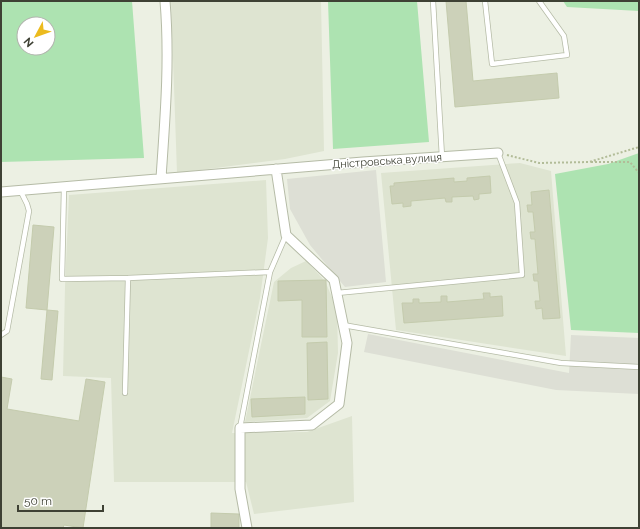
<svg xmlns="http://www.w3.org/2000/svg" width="640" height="529" viewBox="0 0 640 529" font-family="Raleway,sans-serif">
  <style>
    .residential { fill: #dee4d1 }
    .industrial { fill: #dddfd5 }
    .green { fill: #ade3b1; fill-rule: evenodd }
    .building { fill: #ccd1b9; stroke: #c4cbad }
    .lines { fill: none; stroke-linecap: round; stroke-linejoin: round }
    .lane-casing { stroke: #b5bba6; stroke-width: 6 }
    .street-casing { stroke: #b5bba6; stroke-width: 11 }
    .path { stroke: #b2bc98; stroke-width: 2; stroke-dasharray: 2 2; stroke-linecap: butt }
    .lane { stroke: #fff; stroke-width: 4.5 }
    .street { stroke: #fff; stroke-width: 9 }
    .labels { text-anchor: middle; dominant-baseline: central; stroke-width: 3; stroke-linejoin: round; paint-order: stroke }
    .street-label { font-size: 11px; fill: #3e4134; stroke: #fff }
  </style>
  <rect width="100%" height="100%" fill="#ecf0e3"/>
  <!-- residential -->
  <path class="residential" d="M171,1H321L324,151L285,159L177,173Z
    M520,163L551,171L566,356L396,330L381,173Z
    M266,180L268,238L260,298L232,433L307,432L352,416L354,502L254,514L246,482H114L111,378L63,376L65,287L69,195Z
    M306,261L325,281L337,309L338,353L330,401L307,418L245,422L274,282L291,268Z"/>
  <!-- industrial -->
  <path class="industrial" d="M376,170L386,282L345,287L310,245L290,209L287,179Z
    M368,334L569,373L571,335L639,338V394L556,390L364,352Z"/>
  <!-- green -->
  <path class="green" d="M1,1H132L144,158L1,162ZM24,24H48V48H24Z
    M328,1H417L429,142L333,149Z
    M563,1H639V11L567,7Z
    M639,153V333L571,330L555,174L608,164Z"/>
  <!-- building -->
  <path class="building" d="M446,1H466L473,81L557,73L559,98L455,107Z
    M490,176L491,193L479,194V199L474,200L473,196L452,197V202H446L445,198L411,201V206L403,207V203L392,204L390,186H394V183L454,178V182L467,181V178Z
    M549,190L560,318L543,319L542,308L536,309L535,301H540L538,281H534L533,274H538L535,239H531L530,232H535L533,212H528L527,205H532L531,192Z
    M33,225L54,227L47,310L26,308Z
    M326,280L327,337H302V300L278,301V281Z
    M483,293H490V297L502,296L503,316L404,323L402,303H413V299H419V303L441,302V296H447V302L484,299Z
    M47,310L58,311L52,380L41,379Z
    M327,342L328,399L308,400L307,343Z
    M1,377L12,379L7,409L79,421L86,379L105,382L83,528L64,525L63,528H1Z
    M305,397V414L252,417L251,399Z
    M211,513L239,514V528H211Z"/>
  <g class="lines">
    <!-- lane casing -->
    <g class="lane-casing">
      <path id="lane" d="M433,1L442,157
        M485,1L492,64L567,55L564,36L539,1
        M64,187L62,279L128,278L270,272
        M337,293L522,275L517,203L498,153
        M343,325L561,363L639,367
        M1,335L7,331L29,211L27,204L20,190
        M125,393L128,278
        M240,428L270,272L286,235"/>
    </g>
    <!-- street casing -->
    <g class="street-casing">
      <path id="street" d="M161,178C165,119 170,60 165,1
        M1,192L363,162L498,153
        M247,528L240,489V428L312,425L339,404L347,343L334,280L286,235L276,169"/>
    </g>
    <!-- path -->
    <path class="path" d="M507,155L539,163L589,162L639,147
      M591,162H630L639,173"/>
    <!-- lane -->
    <use href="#lane" class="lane"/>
    <!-- street -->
    <use href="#street" class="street"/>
  </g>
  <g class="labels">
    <!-- street labels -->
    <g class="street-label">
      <text transform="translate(387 161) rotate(-4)">Дністровська вулиця</text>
    </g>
  </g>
  <!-- border -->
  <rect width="640" height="529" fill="none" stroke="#3e4134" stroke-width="4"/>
  <!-- north arrow -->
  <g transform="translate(36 36) rotate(229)"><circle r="19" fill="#ffffff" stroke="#b2b3ae"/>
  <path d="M0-3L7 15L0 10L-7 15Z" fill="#ecbb1e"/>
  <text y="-6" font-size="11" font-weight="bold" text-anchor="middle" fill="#3e4134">N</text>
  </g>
  <!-- scale -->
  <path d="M18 505v6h85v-6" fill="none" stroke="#3e4134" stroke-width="2"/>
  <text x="24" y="505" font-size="12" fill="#3e4134" stroke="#ffffff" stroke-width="3" paint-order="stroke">50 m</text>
</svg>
